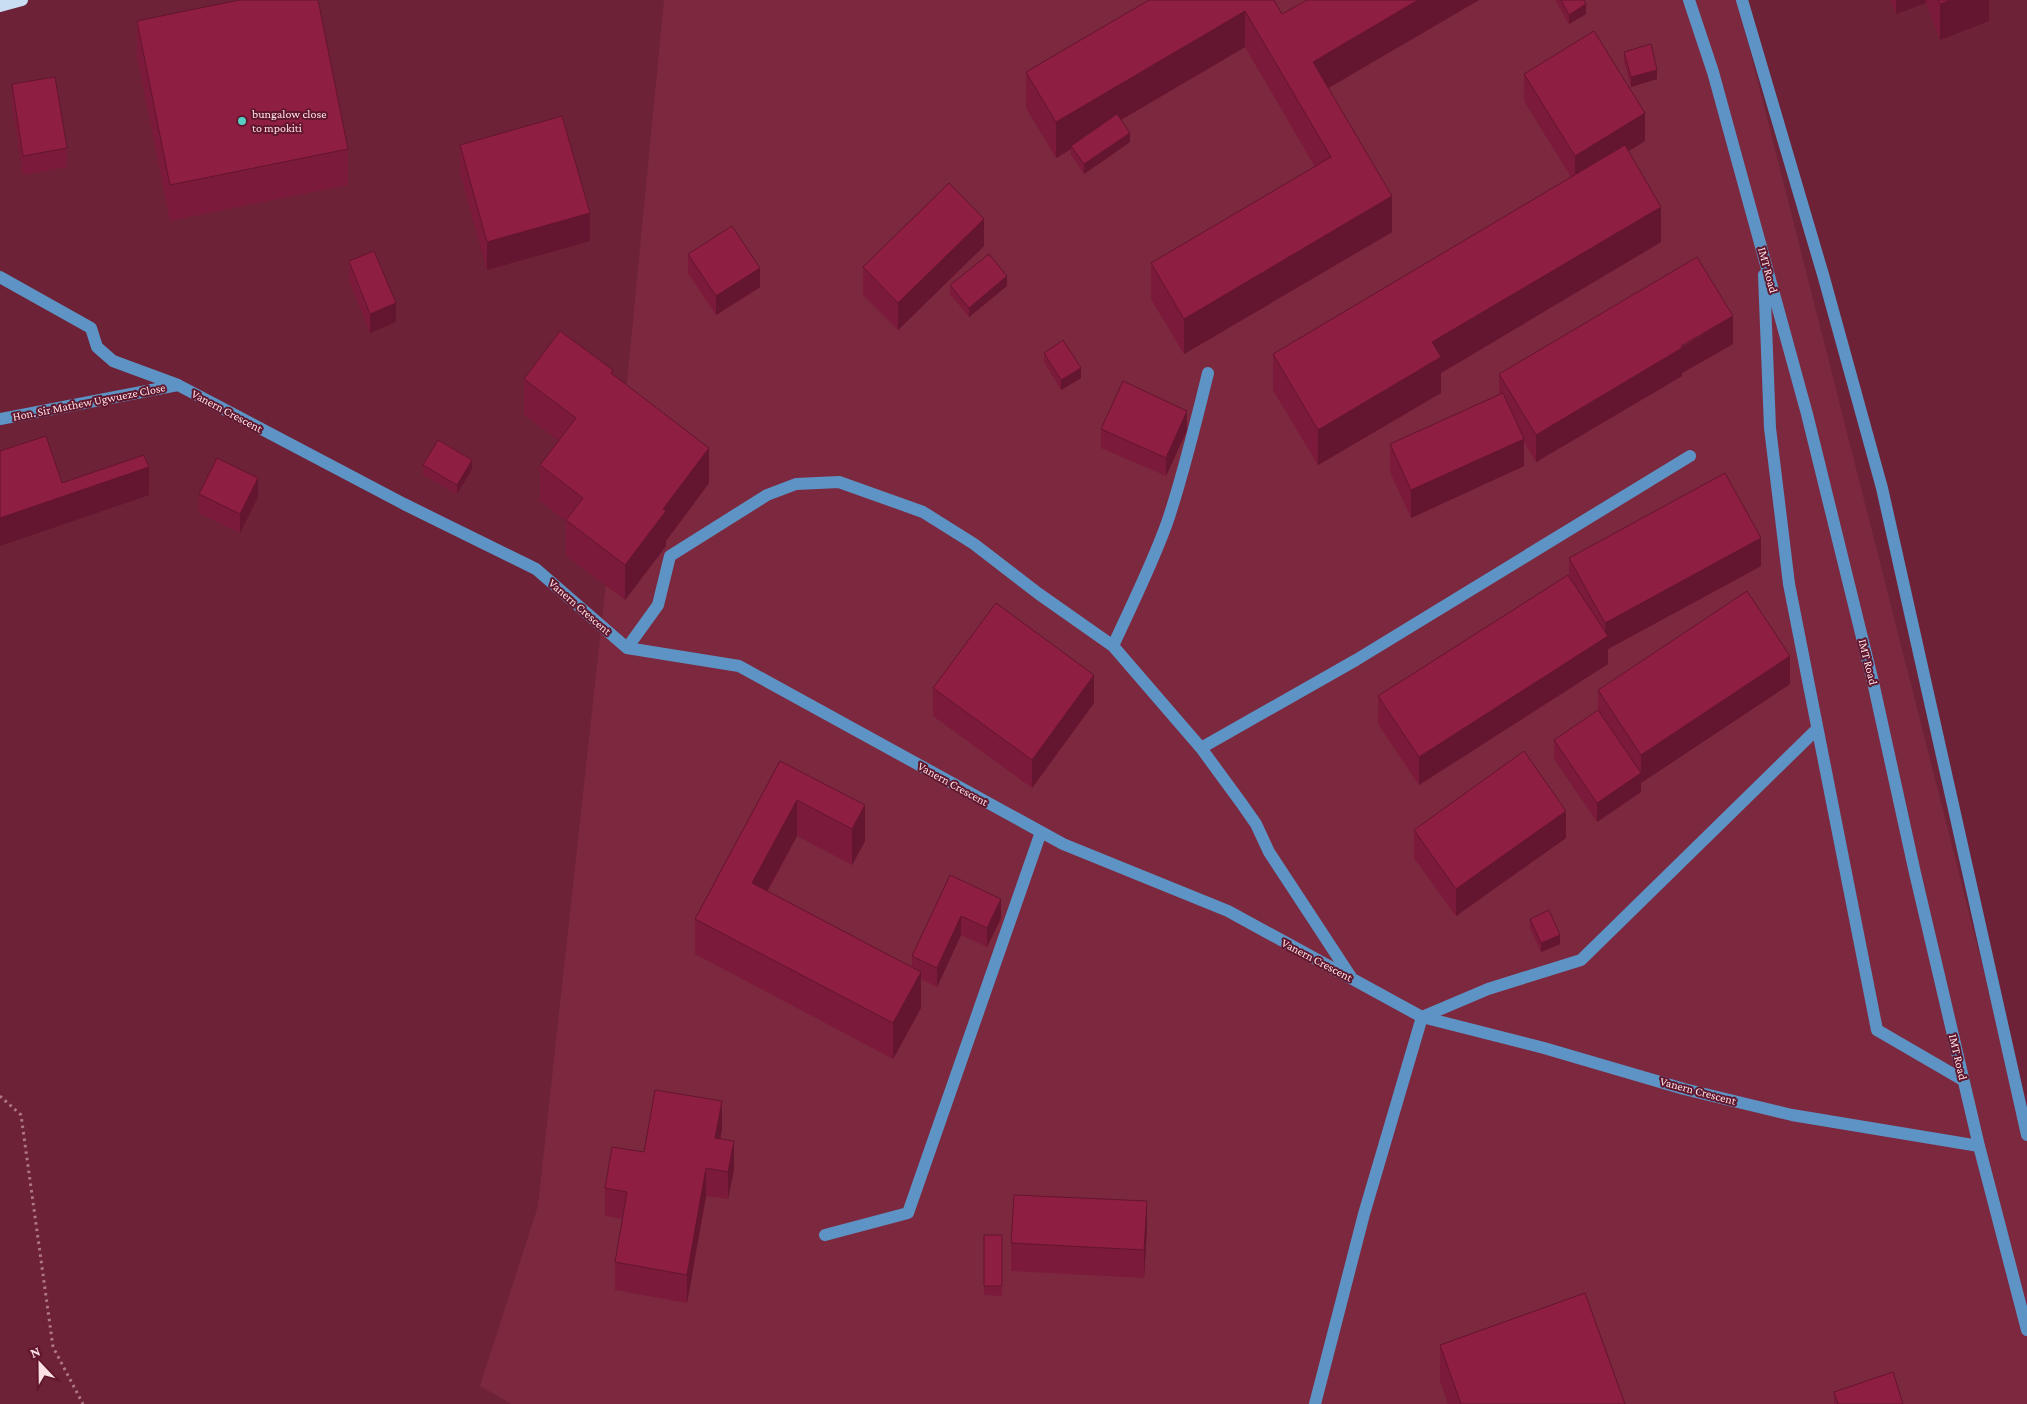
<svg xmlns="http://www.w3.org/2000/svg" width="2027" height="1404" viewBox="0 0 2027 1404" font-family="'Crimson Pro',serif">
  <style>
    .built { fill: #7c2940 }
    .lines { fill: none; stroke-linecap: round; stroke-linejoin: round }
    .path { stroke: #ae7885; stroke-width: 3; stroke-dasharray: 2.5 4; stroke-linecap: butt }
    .minor { stroke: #5d94c5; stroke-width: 12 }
    .major { stroke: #c9def2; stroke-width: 12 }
    .wall { fill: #7b1a3a }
    .shaded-wall { fill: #64152f }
    .building { fill: #8f1e43; stroke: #64152f }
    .poi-dot { fill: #57cec2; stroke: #60162d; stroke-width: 2 }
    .labels { text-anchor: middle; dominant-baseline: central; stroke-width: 4; stroke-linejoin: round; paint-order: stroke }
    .poi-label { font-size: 12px; fill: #fce0e4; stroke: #60162d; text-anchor: start }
    .street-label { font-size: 12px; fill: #fce0e4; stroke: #60162d }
  </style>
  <rect width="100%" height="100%" fill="#6d2237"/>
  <!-- built -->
  <path class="built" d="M664,0H1737L2027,1141V1404H512L480,1386L538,1206L620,455Z"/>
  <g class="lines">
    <!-- path -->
    <path class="path" d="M0,1096L21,1115L53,1347L83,1404"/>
    <!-- minor -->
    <path class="minor" d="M1689,0L1713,72L1807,414L1873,682L1915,873L1979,1146L2027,1330
      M1742,0L1824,278L1882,488L2027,1135
      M1764,275L1770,428L1789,584L1877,1030L1963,1080
      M0,277L91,328L97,347L113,361L178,385L404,504L536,569L627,648L739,666L1063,844L1228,911L1422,1017L1544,1048L1684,1089L1792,1115L1979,1146
      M0,419L178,385
      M1113,646C1132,604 1153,563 1168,520C1184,472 1196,422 1208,373
      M627,648L658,605L670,556L767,495L796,484L839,482L923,512L974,544L1039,594L1113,646L1201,748L1242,804L1256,824L1269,852L1351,977
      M1201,748L1356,660L1690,456
      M825,1235L908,1213L1041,832
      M1315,1404L1364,1214L1422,1017L1488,989L1581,960L1817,729"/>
    <!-- major -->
    <path class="major" d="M0,6L22,0"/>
  </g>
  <!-- wall -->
  <path class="wall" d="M1149,0L1282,14L1307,0H1479L1328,88L1392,232L1184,354L1151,299V263L1315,167L1245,47L1121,120L1130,142L1084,174L1071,155V149L1056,158L1026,108V72Z
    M1556,0H1584L1586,14L1569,24L1556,2Z
    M1890,0H1989V21L1940,40L1926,3L1896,14Z
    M137,21L348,149V185L170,221L137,56Z
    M1624,52L1657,79L1631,87L1624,61Z
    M1524,74L1645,141L1628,151L1661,242L1441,373V393L1318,465L1273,390V354L1571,177L1524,101Z
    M12,84L67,148V167L23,175L12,103Z
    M460,145L590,241L487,270L460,173Z
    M984,246L898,330L863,295V267Z
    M688,254L760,287L716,315L688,273Z
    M349,261L396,322L370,333L349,280Z
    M950,285L1007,286L969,317L950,294Z
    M1733,344L1682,373V376L1536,462L1524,442V466L1411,518L1390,472V444L1499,394V374Z
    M1044,353L1081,378L1061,390L1044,362Z
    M613,374L709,483L666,541V546L625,600L566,556V521L540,501V465L559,441L524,415V379Z
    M1101,429L1187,430L1166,476L1101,448Z
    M423,465L472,469L457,494L423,475Z
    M199,494L258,497L240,533L199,513Z
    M1569,558L1761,566L1608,649V664L1419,785L1378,724V696L1569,576Z
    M1790,684L1641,783V792L1597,822L1554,759V740L1598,711V690Z
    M933,688L1094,703L1032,788L933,716Z
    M780,761L865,841L852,865L797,836L768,891L912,967V956L950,875L1001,918L987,947L961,935L937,987L921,979V1008L893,1059L695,954V919Z
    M1414,830L1566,838L1456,916L1414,858Z
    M1530,919L1560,944L1541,952L1530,928Z
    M722,1129L720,1139L734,1169L728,1199L706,1196L687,1303L615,1290V1262L623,1219L605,1216V1188L644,1152Z
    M1147,1229L1144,1278L1011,1271V1243Z
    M984,1235H1002V1296L984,1295Z
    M1440,1345L1625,1404H1448L1440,1381Z
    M1834,1392L1903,1404H1834Z"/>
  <!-- shaded-wall -->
  <path class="shaded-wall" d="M1418,0H1479L1313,97V62Z
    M1896,0H1926V3L1896,14Z
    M1951,0H1989V21L1940,40V4Z
    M1586,4V14L1569,24V15Z
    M1245,11V47L1073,148L1071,146V149L1056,158V122Z
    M1657,70V79L1631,87V77Z
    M1645,113V141L1575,184V156Z
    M1130,133V142L1084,174V164Z
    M1392,196V232L1184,354V319Z
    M1661,207V242L1441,373V393L1318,465V430L1432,342Z
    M590,213V241L487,270V242Z
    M984,219V246L898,330V303Z
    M760,268V287L716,315V296Z
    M1007,276V286L969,317V308Z
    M396,303V322L370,333V314Z
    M1733,316V344L1682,373V376L1536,462V435Z
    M1081,368V378L1061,390V380Z
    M1187,411V430L1166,476V458Z
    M1524,439V466L1411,518V490Z
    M709,448V483L666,541V546L625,600V565L663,509Z
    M472,460V469L457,494V485Z
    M149,467V495L0,546V518Z
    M258,478V497L240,533V514Z
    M1761,538V566L1608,649V664L1419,785V757L1605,638V623Z
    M1790,656V684L1641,783V792L1597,822V803L1641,773V755Z
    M1094,675V703L1032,788V760Z
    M797,800V836L752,918V883Z
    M865,805V841L852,865V829Z
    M1566,811V838L1456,916V889Z
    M1001,899V918L987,947V928Z
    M961,916V935L937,987V968Z
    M1560,935V944L1541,952V943Z
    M921,972V1008L893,1059V1023Z
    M722,1101V1129L715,1166V1138Z
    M734,1141V1169L728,1199V1172Z
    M706,1168V1196L687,1303V1275Z
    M1147,1201V1229L1144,1278V1250Z"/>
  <!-- building -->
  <path class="building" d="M239,0H318L348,149L170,185L137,21Z
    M1149,0H1274L1282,14L1307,0H1418L1313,62L1392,196L1184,319L1151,263L1331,157L1245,11L1056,122L1026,72Z
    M1561,0H1584L1586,4L1569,15Z
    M1938,0H1951L1940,4Z
    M1594,31L1645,113L1575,156L1524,74Z
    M1651,44L1657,70L1631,77L1624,52Z
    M55,77L67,148L23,156L12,84Z
    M1117,114L1130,133L1084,164L1071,146Z
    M562,116L590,213L487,242L460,145Z
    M1625,145L1661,207L1432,342L1441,357L1318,430L1273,354Z
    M949,183L984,219L898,303L863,267Z
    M732,226L760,268L716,296L688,254Z
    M374,251L396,303L370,314L349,261Z
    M989,254L1007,276L969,308L950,285Z
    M1697,257L1733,316L1681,346L1682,348L1536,435L1499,374Z
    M560,331L613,370L611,373L709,448L663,509L666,511L625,565L566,520L583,498L540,465L576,418L524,379Z
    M1063,340L1081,368L1061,380L1044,353Z
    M1123,381L1187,411L1166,458L1101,429Z
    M1503,393L1524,439L1411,490L1390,444Z
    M46,436L62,483L144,455L149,467L0,518V451Z
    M438,440L472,460L457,485L423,465Z
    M217,458L258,478L240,514L199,494Z
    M1725,473L1761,538L1605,623L1569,558Z
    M1568,575L1608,636L1419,757L1378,696Z
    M1747,591L1790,656L1641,755L1598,690Z
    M996,603L1094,675L1032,760L933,688Z
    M1598,710L1641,773L1597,803L1554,740Z
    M1524,751L1566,811L1456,889L1414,830Z
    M780,761L865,805L852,829L797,800L752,883L921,972L893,1023L695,919Z
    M950,875L1001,899L987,928L961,916L937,968L912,956Z
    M1549,910L1560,935L1541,943L1530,919Z
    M655,1090L722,1101L715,1138L734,1141L728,1172L706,1168L687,1275L615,1262L627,1192L605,1188L612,1147L644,1152Z
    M1014,1195L1147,1201L1144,1250L1011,1243Z
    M984,1235H1002V1286H984Z
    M1585,1293L1625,1404H1461L1440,1345Z
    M1893,1372L1903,1404H1838L1834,1392Z"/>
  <!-- markers -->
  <circle class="poi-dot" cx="242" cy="121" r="5"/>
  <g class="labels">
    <!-- poi labels -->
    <g class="poi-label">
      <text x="252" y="114">bungalow close<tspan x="252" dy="14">to mpokiti</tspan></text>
    </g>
    <!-- street labels -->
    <g class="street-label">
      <text transform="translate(1768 270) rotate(75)">IMT Road</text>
      <text transform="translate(89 402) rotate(-11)">Hon. Sir Mathew Ugwueze Close</text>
      <text transform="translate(227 411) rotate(28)">Vanern Crescent</text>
      <text transform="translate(580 607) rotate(41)">Vanern Crescent</text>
      <text transform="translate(1868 662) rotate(76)">IMT Road</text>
      <text transform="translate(953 784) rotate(29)">Vanern Crescent</text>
      <text transform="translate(1317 960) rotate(28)">Vanern Crescent</text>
      <text transform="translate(1958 1057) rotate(77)">IMT Road</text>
      <text transform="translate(1698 1091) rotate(15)">Vanern Crescent</text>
    </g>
  </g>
  <!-- north arrow -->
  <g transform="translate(40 1364) rotate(338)" stroke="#60162d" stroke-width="4" paint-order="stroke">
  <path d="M0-4L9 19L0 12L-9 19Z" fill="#fce0e4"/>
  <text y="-8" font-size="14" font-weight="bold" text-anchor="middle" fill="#fce0e4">N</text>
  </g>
</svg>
